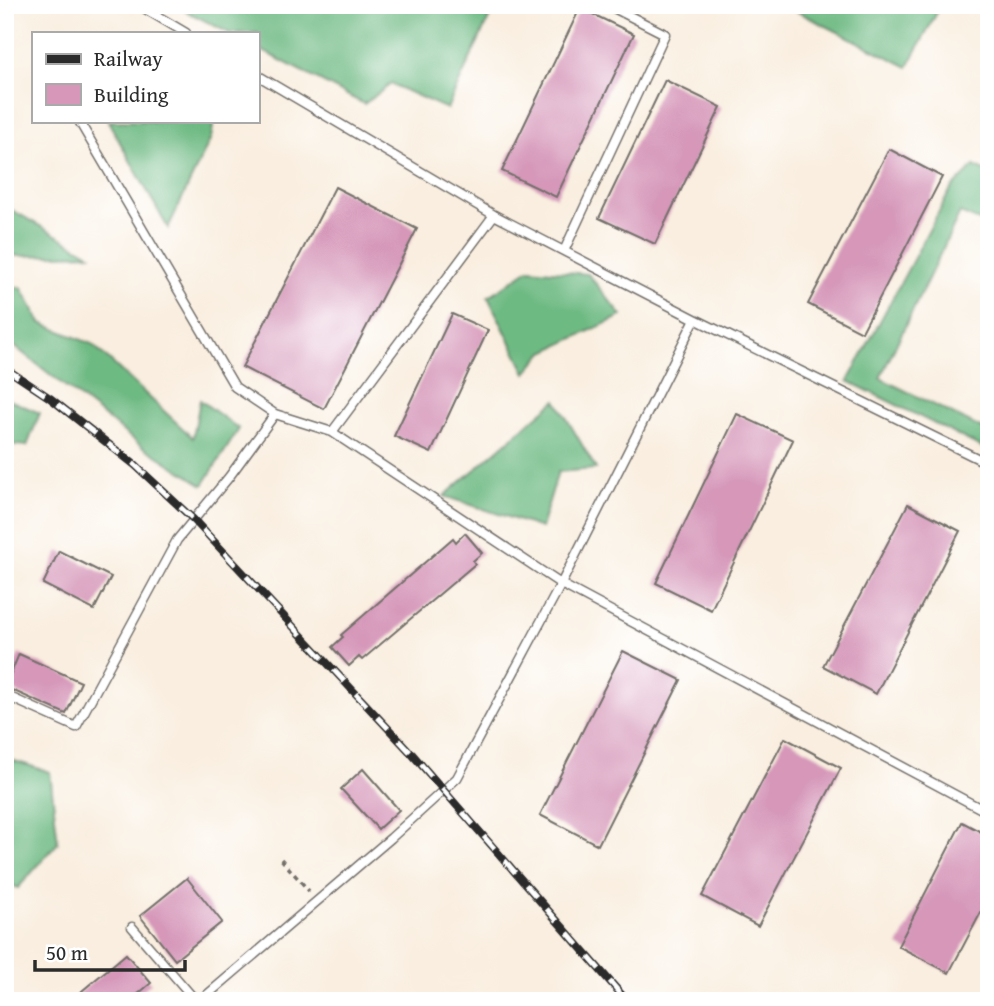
<svg xmlns="http://www.w3.org/2000/svg" width="994" height="1006" viewBox="0 0 994 1006" font-family="'Gentium Book Plus',serif">
  <style>
    .forest { fill: #6eba83; stroke: #4c7257; stroke-width: 2 }
    .building { fill: #d697b9 }
    .lines { fill: none; stroke-linecap: round; stroke-linejoin: round }
    .lane-casing { stroke: #736f6a; stroke-width: 11 }
    .path { stroke: #736f6a; stroke-width: 3.5; stroke-dasharray: 5 5; stroke-linecap: butt }
    .lane { stroke: #fff; stroke-width: 8 }
    .rail-casing { stroke: #2b2b2b; stroke-width: 8 }
    .rail { stroke: #fff; stroke-width: 5; stroke-dasharray: 16; stroke-linecap: butt }
  </style>
  <rect width="100%" height="100%" fill="#fff"/>
  <filter id="ink" filterUnits="userSpaceOnUse"><feTurbulence type="fractalNoise" baseFrequency=".0143" numOctaves="2"/><feDisplacementMap in="SourceGraphic" scale="14" xChannelSelector="R" yChannelSelector="G"/><feConvolveMatrix kernelMatrix="1 2 1 2 8 2 1 2 1" color-interpolation-filters="sRGB"/></filter>
  <filter id="wash" filterUnits="userSpaceOnUse"><feTurbulence type="fractalNoise" baseFrequency=".00686" numOctaves="4" result="noise"/><feDisplacementMap in="SourceGraphic" scale="28" xChannelSelector="R" yChannelSelector="G"/><feGaussianBlur stdDeviation="1.57" result="paint"/><feColorMatrix in="noise" values="0 0 0 0 0 0 0 0 0 0 0 0 0 0 0 0 0 1.4 0 .05"/><feComposite in="paint" operator="in"/></filter>
  <g filter="url(#wash)">
    <rect width="100%" height="100%" fill="#f9eedf"/>
    <!-- forest -->
    <path class="forest" d="M495,5L447,109L391,84L364,104L257,48V33H229L176,6Z
      M784,5H941L908,67Z
      M108,121H214L211,138L168,228Z
      M974,166L989,173V225L960,213L880,378L989,432V451L848,381L951,189Z
      M5,206L90,254L17,256L5,253Z
      M529,269L588,274L622,316L544,352L526,373L488,297Z
      M21,287L41,323L92,344L193,438L200,400L239,429L203,485L139,444L5,339V289Z
      M5,398L40,413L27,446L5,444Z
      M556,400L596,469L558,472L541,528L444,496Z
      M5,758L50,772L58,843L18,888L5,882Z"/>
    <g id="blocks">
      <!-- building -->
      <path class="building" d="M580,8L634,34L556,197L502,171Z
        M665,80L721,107L655,244L599,218Z
        M889,149L942,177L862,332L808,304Z
        M335,187L417,229L324,409L242,367Z
        M452,314L488,330L431,453L394,436Z
        M737,414L793,440L711,610L656,583Z
        M908,504L960,531L876,694L823,666Z
        M465,533L482,553L473,561L475,564L362,660L359,657L349,666L332,647L343,637L341,635L453,538L456,542Z
        M59,551L111,577L94,610L43,584Z
        M623,651L681,680L598,845L540,815Z
        M19,654L81,682L66,714L5,687Z
        M785,738L841,768L758,926L702,896Z
        M363,769L399,810L378,829L341,789Z
        M962,822L989,836V897L949,973L898,946Z
        M187,878L222,922L175,960L140,916Z
        M126,954L151,983L130,1001H70Z"/>
    </g>
  </g>
  <g filter="url(#ink)">
    <use href="#blocks" fill-opacity="0" stroke="#736f6a" stroke-width="2"/>
    <g class="lines">
      <!-- lane casing -->
      <g class="lane-casing">
        <path id="lane" d="M142,7L186,33
          M257,75L494,215L695,319L989,464
          M79,121L235,387L275,414
          M564,251L665,34L608,5
          M332,432L494,215
          M5,695L76,727L177,540L229,477L275,414L332,432L561,584L989,813
          M132,927L196,1001
          M200,1001L391,838L457,778L561,584L695,319"/>
      </g>
      <!-- path -->
      <path class="path" d="M281,859L309,891"/>
      <!-- lane -->
      <use href="#lane" class="lane"/>
      <!-- rail casing -->
      <g class="rail-casing">
        <path id="rail" d="M5,368L50,398L135,465L193,519L412,754L627,1001"/>
      </g>
      <!-- rail -->
      <use href="#rail" class="rail"/>
    </g>
  </g>
  <!-- margin -->
  <rect width="994" height="1006" fill="none" stroke="#fff" stroke-width="28"/>
  <!-- legend -->
  <rect x="32" y="32" width="228" height="91" fill="#ffffff" stroke="#aaaaaa" stroke-width="2"/>
  <rect x="46" y="54" width="35" height="10" fill="#2b2b2b" stroke="#aaaaaa" stroke-width="2"/>
  <text x="94" y="66" font-size="21" fill="#2b2b2b">Railway</text>
  <rect x="46" y="84" width="35" height="21" fill="#d697b9" stroke="#aaaaaa" stroke-width="2"/>
  <text x="94" y="102" font-size="21" fill="#2b2b2b">Building</text>
  <!-- scale -->
  <path d="M35 960v10h150v-10" fill="none" stroke="#2b2b2b" stroke-width="3.5"/>
  <text x="46" y="960" font-size="21" fill="#2b2b2b" stroke="#ffffff" stroke-width="5" paint-order="stroke">50 m</text>
</svg>
